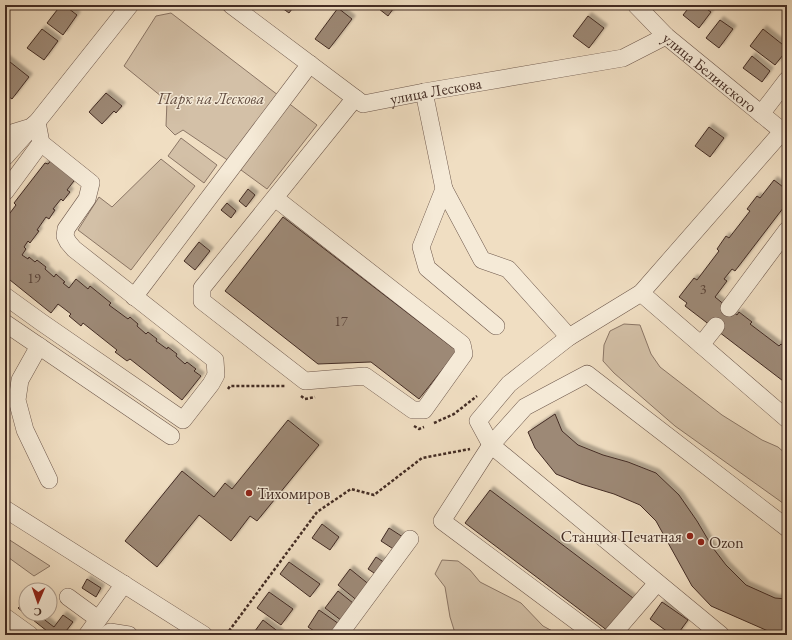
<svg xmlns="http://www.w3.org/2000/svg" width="792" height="640" viewBox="0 0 792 640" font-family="'EB Garamond',serif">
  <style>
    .green { fill: #d3c0a7; stroke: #8b7666 }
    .building { fill: #9d8976; stroke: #432c24; filter: url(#shadow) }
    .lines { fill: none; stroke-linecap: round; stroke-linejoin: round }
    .minor-casing { stroke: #6e584c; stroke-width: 18 }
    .path { stroke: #432c24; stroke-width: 2.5; stroke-dasharray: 3 2; stroke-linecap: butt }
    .minor { stroke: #f5ead7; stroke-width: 17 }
    .poi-dot { fill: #8f2418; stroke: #f5ead7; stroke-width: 1.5 }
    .labels { text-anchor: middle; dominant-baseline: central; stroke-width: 3; stroke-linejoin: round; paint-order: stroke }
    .number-label { font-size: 14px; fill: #5a4338 }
    .street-label { font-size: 16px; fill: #432c24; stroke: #f5ead7 }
    .park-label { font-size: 16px; font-style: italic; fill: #604a3e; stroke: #f5ead7 }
    .poi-label { font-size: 16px; fill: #432c24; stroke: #f5ead7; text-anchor: start }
  </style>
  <defs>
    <filter id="shadow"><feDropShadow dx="3.5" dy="-3.5" stdDeviation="1" flood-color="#0004"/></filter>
  </defs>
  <rect width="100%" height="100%" fill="#f0dec2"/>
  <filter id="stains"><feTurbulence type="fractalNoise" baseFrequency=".005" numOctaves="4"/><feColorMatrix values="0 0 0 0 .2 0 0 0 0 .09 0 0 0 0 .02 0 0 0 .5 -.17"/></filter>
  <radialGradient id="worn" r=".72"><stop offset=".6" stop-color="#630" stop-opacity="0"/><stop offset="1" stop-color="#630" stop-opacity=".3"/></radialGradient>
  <!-- green -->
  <path class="green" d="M171,13L317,125L267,189L226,159L183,130L175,135L166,126L167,101L124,66L156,16Z
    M181,138L217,165L204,183L168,156Z
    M161,159L195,186L131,270L78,230L99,197L112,207Z
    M624,324L640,325L651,354L660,367L722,415L762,440L778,447L787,455V506L675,426L614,373L603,361L604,345L610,331Z
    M5,537L50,566L34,576L5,555Z
    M442,560L458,561L470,570L480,582L521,603L543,626L556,633L557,635H470L455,633L450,617L445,587L435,574Z"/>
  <!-- building -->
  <path class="building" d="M61,5H64L77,15L63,35L47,23Z
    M278,5H295L289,13Z
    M374,5H396L388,16Z
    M691,5H701L711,12L699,28L683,15Z
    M338,8L352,19L329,49L315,39Z
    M588,16L604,28L589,48L573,36Z
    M720,20L733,29L719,48L706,38Z
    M42,29L58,41L44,60L27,48Z
    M763,29L787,48V50L775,65L750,46Z
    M752,56L770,71L762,82L743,68Z
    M5,58L29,77L12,99L5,94Z
    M106,93L122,106L116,113L114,111L102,124L89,112Z
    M709,127L724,138L710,157L695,146Z
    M53,158L77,177L67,190L70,192L63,201L61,199L53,209L55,210L49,219L46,217L37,230L39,231L30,243L28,241L24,247L26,249L22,255L28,259L29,257L35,262L37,260L46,267L45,269L54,277L56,274L65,282L63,283L69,288L76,279L88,289L90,286L111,303L109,305L128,319L130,317L138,324L137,326L146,334L148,332L157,339L156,341L167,349L168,347L177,354L176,356L185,364L187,362L196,369L194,371L201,376L182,400L130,359L127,361L115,352L117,350L83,323L81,326L69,316L71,314L58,304L51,313L5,276V215L7,217L16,205L14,203L45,163L48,164Z
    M774,180L787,190V203L735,271L732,269L724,279L727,281L715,297L737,315L739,312L752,322L750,324L779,346L781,344L787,349V384L685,306L687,303L679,297L694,278L697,280L719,251L717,249L726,236L729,238L750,211L747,209L757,196L760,198Z
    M248,189L255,195L246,207L239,201Z
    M227,203L236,211L231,218L221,210Z
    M283,217L457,351L419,399L371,362L318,364L225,291Z
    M199,242L210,251L195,270L184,261Z
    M555,414L562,431L578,445L603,455L628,462L656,473L679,495L697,521L713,548L726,565L746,585L775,598L787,599V635L768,631L711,606L692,586L656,521L640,505L614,494L581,484L556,474L535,448L528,432Z
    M288,420L319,445L257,521L250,516L231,541L199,515L157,567L125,541L182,471L214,497L225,483L232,489Z
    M490,490L633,598L608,631L465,523Z
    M322,524L339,537L330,550L312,538Z
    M389,528L406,539L398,552L381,541Z
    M376,557L388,565L380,577L368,569Z
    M289,562L320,584L310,597L280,574Z
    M350,569L371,586L359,602L338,585Z
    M87,579L101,588L96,597L82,588Z
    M338,591L358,607L346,624L325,608Z
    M269,592L293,609L281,625L257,608Z
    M26,601V614H37L54,627L63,615L73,622L63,635H52L18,608Z
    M662,602L688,620L677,635H672L650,619Z
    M319,610L342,626L336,635H320L308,627Z
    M263,620L280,633L279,635H252Z"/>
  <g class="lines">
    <!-- minor casing -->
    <g class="minor-casing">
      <g id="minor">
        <path id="s1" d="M231,5L363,104L424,92L623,58L666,36"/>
        <path id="s2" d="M636,5L666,36L787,135"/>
        <path d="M424,92L444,189L421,247L427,268L496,326"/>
        <path d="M761,114L787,80"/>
        <path d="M5,135L31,127L37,122L130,5"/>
        <path d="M5,157L31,128"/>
        <path d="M444,189L482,260L508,269L569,337"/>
        <path d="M5,192L41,143"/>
        <path d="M275,198L462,344L464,354L424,410H413L365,376L305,381L202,301V288L355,98"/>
        <path d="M641,293L787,419"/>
        <path d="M5,296L41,322L183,420L211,384L216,375L215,360L74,249L68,242L65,236L66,229L87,199L91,183L41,143L37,122"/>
        <path d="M134,297L310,64"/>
        <path d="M729,308L787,230"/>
        <path d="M5,323L171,436"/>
        <path d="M701,345L716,326"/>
        <path d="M39,346L20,380L17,400L25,430L49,480"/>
        <path d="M5,509L204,635"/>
        <path d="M68,597L98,619"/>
        <path d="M5,617L30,635"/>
        <path d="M87,635L124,584"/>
        <path d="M107,635L110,632L129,635"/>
        <path d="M339,635L410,539"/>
        <path d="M595,635L442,521L491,445L525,407L587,374L787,528"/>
        <path d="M612,635L657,583"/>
        <path d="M721,635L491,445L478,421L509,384L528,369L569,337L641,293L787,126"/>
      </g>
    </g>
    <!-- path -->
    <path class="path" d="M228,389L230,386H285
      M301,396L305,399L315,397
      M434,423L454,414L477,396
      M414,426L419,429L424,427
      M226,635L317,512L351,489L374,495L422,458L470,449"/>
    <!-- minor -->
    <use href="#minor" class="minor"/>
  </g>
  <!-- markers -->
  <g class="poi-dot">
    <circle cx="249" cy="493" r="4"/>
    <circle cx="690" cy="536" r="4"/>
    <circle cx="701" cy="542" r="4"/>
  </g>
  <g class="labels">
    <!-- number labels -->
    <g class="number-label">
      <text x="34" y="278">19</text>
      <text x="703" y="289">3</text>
      <text x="341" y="321">17</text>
    </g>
    <!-- street labels -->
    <g class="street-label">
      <text stroke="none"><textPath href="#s2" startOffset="100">улица Белинского</textPath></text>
      <text stroke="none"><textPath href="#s1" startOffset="239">улица Лескова</textPath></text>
    </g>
    <!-- park labels -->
    <g class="park-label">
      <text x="211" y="98">Парк на Лескова</text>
    </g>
    <!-- poi labels -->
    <g class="poi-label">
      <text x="257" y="493">Тихомиров</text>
      <text x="682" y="536" text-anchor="end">Станция Печатная</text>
      <text x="709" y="542">Ozon</text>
    </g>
  </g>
  <!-- margin -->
  <rect width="792" height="640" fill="none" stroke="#f0dec2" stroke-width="20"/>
  <rect x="6" y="6" width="780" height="628" fill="none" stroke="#432c24" stroke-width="2"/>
  <rect x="10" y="10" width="772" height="620" fill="none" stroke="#432c24"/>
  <!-- north arrow -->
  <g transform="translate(38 602) rotate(182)"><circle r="19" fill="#f5ead7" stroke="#ae9e8f"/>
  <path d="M0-3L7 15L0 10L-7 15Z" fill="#8f2418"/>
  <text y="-6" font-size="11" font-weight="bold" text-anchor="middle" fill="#432c24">С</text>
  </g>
  <rect width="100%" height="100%" filter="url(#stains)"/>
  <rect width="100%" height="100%" fill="url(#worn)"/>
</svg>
